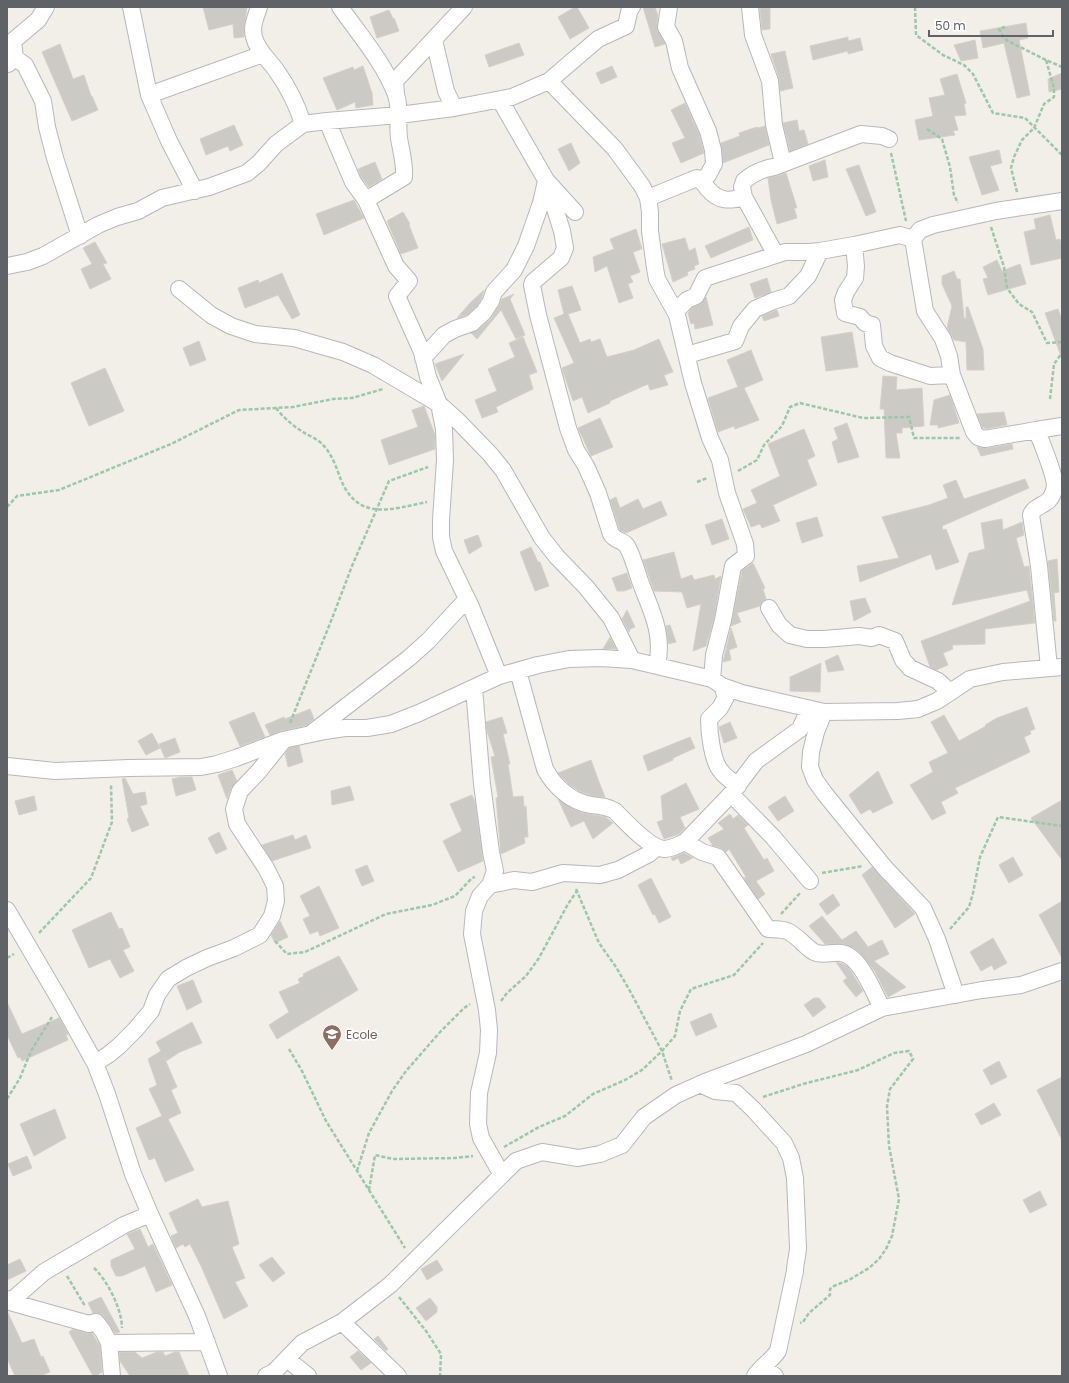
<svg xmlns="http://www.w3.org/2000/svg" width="1069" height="1383" viewBox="0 0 1069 1383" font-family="Poppins,sans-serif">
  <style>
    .building { fill: #cccac5; stroke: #d6d1c6 }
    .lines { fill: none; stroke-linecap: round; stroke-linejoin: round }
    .street-casing { stroke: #b5b8bc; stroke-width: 18 }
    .path { stroke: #9cc7a9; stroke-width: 2.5; stroke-dasharray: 4 2; stroke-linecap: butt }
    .street { stroke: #fff; stroke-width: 16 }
    .labels { text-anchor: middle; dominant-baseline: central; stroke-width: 3.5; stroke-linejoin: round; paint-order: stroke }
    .education-label { font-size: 12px; fill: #785e54; stroke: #fff; text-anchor: start }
  </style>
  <rect width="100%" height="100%" fill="#f1efe8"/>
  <!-- building -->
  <path class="building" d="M203,7H247L244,28V37L234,38L233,24L209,30Z
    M575,7H577L589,28L570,39L558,17Z
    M643,7H655L658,16L657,26L658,31L665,44L655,47Z
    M760,8H770V29L762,30Z
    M389,10L393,19L394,18L399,31L377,38L370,17Z
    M1026,23L1028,38L1019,40L1030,95L1017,98L1004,43L983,48L980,31Z
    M848,37V41L860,38L863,50L848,54V51L813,60L810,46Z
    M975,40L978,58L961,61L954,45Z
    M519,43L524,55L489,67L485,55Z
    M60,44L73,79L84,75L91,96H92L98,110L72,121L42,52Z
    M785,51L793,88L780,91L779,78L771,54Z
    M363,66L372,93L373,105L356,108L355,102L337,110L323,78L353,67L354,70Z
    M612,66L617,77L601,84L596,73Z
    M1062,73V89L1049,92L1048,79Z
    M957,74L966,103L964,104L966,115L954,116L958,130L953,131L955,135L919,140L915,120L933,116L929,98L945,95L940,79Z
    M685,103L699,134L704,153L681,163L672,143L685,138L671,110Z
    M797,120L799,131L804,130L808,144L790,151L783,123Z
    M234,125L243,145L230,151L228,146L206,155L200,139Z
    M765,126L769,145L723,163L721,143L740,136L739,133L757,127L758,128Z
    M571,143L580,163L569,171L558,149Z
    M999,150L1002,163L990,166L999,190L982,195L969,157Z
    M825,160L828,177L813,181L809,166Z
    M375,162L382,179L369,187L361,177L358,169Z
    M859,165L876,212L866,216L846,169Z
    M786,173L797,208H794L797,218L777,224L771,200L768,178Z
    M354,200L364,218L324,235L316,214Z
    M403,212L410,224L409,225L418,248L401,254L387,221Z
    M1050,215L1056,240L1060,239L1062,247V258L1031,265L1024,232L1036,229L1034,219Z
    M749,227L753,240L711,258L705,246Z
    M636,229L642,249L633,252L640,272L630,276L633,282L628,284L633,298L619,303L607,266L595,272L593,257L614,249L610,239Z
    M685,238L689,251L695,248L699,264L694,266L695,269L687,272L688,275L673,282L662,244Z
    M95,242L107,263L103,264L111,279L90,289L81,269L92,264L83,248Z
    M997,260L1002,271L1020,264L1026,284L988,295L983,279L988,278L983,267Z
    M954,271L957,279H960L964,318L966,319V307H968L983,349L984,370H967L966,342L954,340L947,328L952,306L942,284V276Z
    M282,273L300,315L292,319L278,295L245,308L238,288L258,280L259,283Z
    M767,278L771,292L755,298L750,284Z
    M572,286L581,310L568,314L580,343L590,339L591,342L600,339L607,357L634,350L659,339L673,372L664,375L668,385L650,390L648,384L610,401V403L588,413L582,397L573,401L562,368L574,363L554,318L564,314L558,290Z
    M484,290L482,297L477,306L467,315L457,318L470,303Z
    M514,294L510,299L525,335L516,339L501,310L477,339L471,333L478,330L491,319L499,306L502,299Z
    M706,297L713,325L695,329L694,323L691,324L688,313L692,308L700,304Z
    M1058,309L1062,320V356H1061L1045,313Z
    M777,310L779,316L764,321L762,316Z
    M852,332L858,367L826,371L821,337Z
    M523,337L537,372L529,375L533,389L496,407L498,412L482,418L475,400L497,391L488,369L515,357L509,343Z
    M199,341L206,360L190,366L183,348Z
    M751,350L763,380L744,388L759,420L735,429L734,426L718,432L708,398L738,387L727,360Z
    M464,354L442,381L435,364Z
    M105,368L124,411L89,426L71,383Z
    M883,376L897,377L896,390L922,388L924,426L902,428V433H896L900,458H886L884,409H880Z
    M950,395L959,423L938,428V425H930L934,400Z
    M424,406L435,435V449L389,465L381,440L418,427L412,410Z
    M1004,412L1007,425L986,429L982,427L977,414Z
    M600,418L613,447L591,456L578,428Z
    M847,423L859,457L838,463L832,442L838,439L834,428Z
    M804,429L815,456L807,460L817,485L773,505L780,521L762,528L760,524L751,527L743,509L757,503L751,490L780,476L768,444Z
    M1012,444L1013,449L981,456L977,447L987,448Z
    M1025,479L1029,488L942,526L943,530L946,529L959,562L936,570L931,554L860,582L857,566L899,558L882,517L929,505L948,498L943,485L956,480L964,499Z
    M616,497L620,508L638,499L643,509L661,501L667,515L626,533L620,530L610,500Z
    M817,517L823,536L802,543L796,523Z
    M722,519L729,539L712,545L705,525Z
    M1002,519L1003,530L1022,522L1024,535L1016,538L1024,567L1029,566L1035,623L985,629V644L952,645L953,649L943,653L948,665L936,670L930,667L921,641L1030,601L1027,590L952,605L969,553L985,549L981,523Z
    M478,535L482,546L469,554L464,540Z
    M531,547L538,562H540L549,586L535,591L520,552Z
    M674,552L681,579L692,575L694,580L714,575L715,579L721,576L714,618L706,646L693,651L701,604L687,608L682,592L654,591L643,560Z
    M1057,559L1059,592L1054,593L1056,621H1054L1048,561Z
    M753,563L765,588L763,589L766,599L761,603L760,606L737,613L741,622L731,626L742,571Z
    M627,573L632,588L624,591H617L612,578Z
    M865,598L871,612L854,621L850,601Z
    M627,610L635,627L630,629L629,632L622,619Z
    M670,625L676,642L668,644L666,626Z
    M731,628L737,647L729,650L731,660L723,662Z
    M610,637L616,649H603Z
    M838,655L844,670L828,672L825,661Z
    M821,663L820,692L790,691V677Z
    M1027,707L1035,729L1030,731L1031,734L1024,737L1030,752L955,788L958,793L941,802L946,813L932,820L910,785L933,772L929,762L948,753L931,722L944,715L959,741L986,726L985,725L997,718Z
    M310,709L314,719L307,725L281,731L270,735L265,725L284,717L285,719Z
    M254,712L265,737L240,746L229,722Z
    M502,717L507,733L503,734L510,764H508L513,797L523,796L524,807L526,806L528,837H524L525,843L501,854L496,798L498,797L491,757L495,756L487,731L486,722Z
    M730,722L737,738L724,743L719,727Z
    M152,733L160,748L146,755L138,741Z
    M690,737L695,748L673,758V760L648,771L643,756Z
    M175,738L180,752L165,758L159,744Z
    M299,746L303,762L288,767L285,754L289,748Z
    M591,760L599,782L605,797L593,796L581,792L570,785L558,773Z
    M232,770L237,781L231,788L227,799L218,775Z
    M878,771L893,803L873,813L870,809L861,814L849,795Z
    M181,777H192L196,790L176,796L172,779Z
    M125,778L133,794L145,792L147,804L140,806L149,825L132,832L127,819L129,818L122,779Z
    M686,783L699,809L680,817L685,828L679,834L664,839L657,822L663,820L661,796Z
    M350,786L354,800L332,805L331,791Z
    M472,795L475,802L483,861L458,872L443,841L462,831L450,804Z
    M34,796L37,810L19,815L15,801Z
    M785,796L794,811L778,821L768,807Z
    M558,799L573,809L582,813L605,817L613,823L593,839L584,821L571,827Z
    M1062,800V860L1031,818Z
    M730,814L733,819L738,815L748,825L744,828L764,860L767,858L774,871L756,881L765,894L758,899L744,878L746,877L729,849L726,852L721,848L713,846L708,838L724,829L718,823Z
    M219,832L227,849L216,854L208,838Z
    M293,835L295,840L306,835L311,848L272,861L262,845Z
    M684,853L693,858L681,864L678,858L673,861L671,858Z
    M1013,857L1023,875L1009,883L999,865Z
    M367,865L374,881L362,886L355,870Z
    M872,867L915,914L895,928L862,875Z
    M651,878L671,917L659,923L655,914L653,915L638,885Z
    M319,886L339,928L320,936L318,931L310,934L303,919L310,916L300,896Z
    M833,894L840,905L827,915L819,904Z
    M1062,901V958L1039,915Z
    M111,912L119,929L122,928L130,947L123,950L134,971L120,978L110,959L89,968L72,930Z
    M822,916L842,940L856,931L868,947L882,940L889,954L874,961L906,987L888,997L874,970L860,953L854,948L844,944H825L809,926Z
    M280,921L288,937L275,943L271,935Z
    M993,938L1007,963L994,970L992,965L981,971L970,952Z
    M339,956L358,990L277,1039L269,1025L289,1012L279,992L300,983L298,979L304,976L303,974Z
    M836,962L843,964L848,967L857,981L863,991L856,997L843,981L847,978Z
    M193,980L202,1002L187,1010L177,986Z
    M814,998H819L826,1007L813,1017L804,1005Z
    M7,1002L22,1034L59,1018L68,1034L66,1035L68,1040L22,1061L20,1057L18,1058L7,1035Z
    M711,1013L717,1027L696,1036L690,1022Z
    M192,1022L202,1043L180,1052L166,1061L164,1057L177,1087L171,1090L181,1113L168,1119L194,1170L165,1182L155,1158L149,1160L136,1128L162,1116L149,1089L157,1085L148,1059L161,1051L156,1042Z
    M999,1061L1007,1077L991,1085L983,1070Z
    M1062,1077V1140L1037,1090Z
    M994,1103L1001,1115L981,1125L975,1114Z
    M55,1109L66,1138L34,1156L20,1124Z
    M27,1156L32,1168L13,1176L8,1164Z
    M1040,1191L1047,1205L1030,1213L1023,1200Z
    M198,1199L202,1207L228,1201L239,1244L232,1247L245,1278L235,1282L248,1306L224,1319L201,1266L190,1244L185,1247L183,1244L176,1248L171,1236L178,1233L169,1213Z
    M140,1229L148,1247L153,1244L172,1285L156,1292L145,1266L122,1276H116L111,1266V1260L135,1249L127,1234Z
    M272,1257L285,1273L273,1282L259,1265Z
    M20,1259L26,1271L7,1280V1265Z
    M437,1260L443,1270L427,1280L421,1269Z
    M101,1297L120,1332L118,1333H115L103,1316L99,1313H93L88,1303Z
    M430,1298L437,1307V1312L426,1321L416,1308Z
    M7,1311L22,1343L34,1339L41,1357L43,1356L50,1372L40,1376H15L7,1358Z
    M73,1329L86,1333H92L100,1346L102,1372L96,1376H93L69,1332Z
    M378,1336L388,1349L386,1351L374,1339Z
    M358,1351L371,1363L361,1370L350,1357Z
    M119,1352H135L142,1358L157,1352H163L165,1356L175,1352H179L189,1376H130L120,1361Z"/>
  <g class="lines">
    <!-- street casing -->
    <g class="street-casing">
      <path id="street" d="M131,7L149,95L169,141L195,191
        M259,7C256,17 251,26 254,37C257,50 268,59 276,70C288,87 297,104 303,124
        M340,7C359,34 385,64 396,95C401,109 397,124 399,138C401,151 405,163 404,177L366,200L396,266L409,281L397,296L422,352L428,377L439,404L444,429L445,460L441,520V537L444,551L471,607L499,676
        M669,7L666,27L674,41L680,68L708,131L713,150L714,164L708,175L702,180
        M750,7L753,35L770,81L774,125L783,163
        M434,40L446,91L454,108
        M7,58H15L25,65L43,101L47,127L55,158L80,236
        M8,64L15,58L13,41L38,20L46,7
        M549,81L615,149L642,186L648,198L650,212V231L655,268L657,279L677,315L693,383L710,438L720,460L727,493L745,544L746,556L733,566L723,620L714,655L712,679
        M149,95L263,54
        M396,95L395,81L464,7
        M500,100L546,180L575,212
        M327,121L353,182L366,200
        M546,180L562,231L565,248L561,258L533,282L532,285L538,315L568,428L576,450L586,466L598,493L611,534C615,541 623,540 627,546C633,557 636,569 640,581C651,611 664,632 657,666
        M744,197L742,187L744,181C753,173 761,169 774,167L861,134L882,136L889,139
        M648,198L697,178C703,181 704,184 708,189C719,202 730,201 744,197L776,255
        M854,245L856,266L855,278L846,292L843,300L845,313L860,317L865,323L872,325L874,346L880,358L890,363L930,376L952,375
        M7,266L27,262L43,256L98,225L117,217L138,211L162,198L209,187L247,173L259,163L276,144L303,124L327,121L399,115L454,108L512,97L549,81L598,39L626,26L630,8L632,7
        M179,289L211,315L231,326L255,334L294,338L343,352L373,365L439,404L458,421L490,454L503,470L542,538L557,557L586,587L611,618L632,660
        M676,311L687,300L696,296L705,278L785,252H809L820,251L854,245L900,235L913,239
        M687,355L735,341L741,326L755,309L773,301L789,296L808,276L820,251
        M423,358L444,335L455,329L472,323L484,312L491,301L494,292L514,270L526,246L541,203L546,181
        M1036,430L1062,426
        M769,608L779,625L790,635L807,639H824L859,636L872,638L879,635L895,641L903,660L910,668L938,681L950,692
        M1049,668L1039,566L1031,515C1033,507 1043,506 1049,500C1053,496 1054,491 1055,486C1055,476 1041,440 1036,430L985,439L978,437L974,432L952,375L949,356L943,339L925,311L913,239L920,230L933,225L996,211L1062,201
        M518,671L545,769C554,786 571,802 591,805C600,806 606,806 615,811C626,822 649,848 664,849C671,849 678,845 685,842
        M722,686L726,697L720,708L709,719C709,732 712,761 721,771C725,777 732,781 738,786
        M474,688L482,784L491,852L495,871L490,885L480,896L474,911L472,934L487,1010L489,1030L488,1053L479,1093L478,1124L481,1138L502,1175
        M809,709L800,729L756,761L731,794L685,842L702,852L718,857L768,929C775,929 781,929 787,931C797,935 804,946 814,952C822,956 832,952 841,953C860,955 874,993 882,1008
        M824,712L816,732L811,752L810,767L815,780L825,794L885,868L923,908L937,939L956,995
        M313,732L409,658L428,641L467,599
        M7,766L55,771L129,768L201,767L217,764L236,758L283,740L325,731L345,728H367L391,724L419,713L499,676L538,665L569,659L601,658L632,660L712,679L722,686L742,693L824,712L898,711L918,709L937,701L970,679L1003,672L1062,667
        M731,794L773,837L810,881
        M490,885L514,880L532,882L563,873L600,875L618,870L649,854L656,848
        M7,910L61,1002L95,1063L107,1094L133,1174L150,1214L197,1316L219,1376
        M95,1063L108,1055L119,1046L135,1030L151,1011L157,995L168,979L186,968L207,958L234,948L260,935L272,916L276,901L275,886L266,868L237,824L234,809L240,791L259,771L283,741
        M700,1084L715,1091L736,1093L754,1110L784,1143L791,1158L795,1178L798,1247C798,1255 795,1263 795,1271L778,1351C771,1361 761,1367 755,1376
        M7,1299L10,1302L89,1324L96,1322L103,1331L109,1343L207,1342
        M10,1302L44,1272L124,1225L150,1214
        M342,1322L398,1376
        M109,1343L112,1376
        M287,1359L308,1376
        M764,1368L775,1376
        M266,1376L274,1372L302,1343L342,1322L390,1285L516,1161L542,1152L578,1158L600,1154L622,1145L644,1117L676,1095L705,1082L806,1044L882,1008L982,990L1021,985L1062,971"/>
    </g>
    <!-- path -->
    <path class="path" d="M915,7L916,35L943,55L964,65L973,74L993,113L1025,118L1062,155
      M1005,27L999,29L1004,38L1008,41L1046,60L1062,67
      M927,129L942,139L950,167L954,195L958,203
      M891,153L906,221
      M1017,192L1011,168L1014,157L1022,140L1034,128L1044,104L1054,97V88L1046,60
      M991,227L1004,267L1007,288L1019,304L1032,312L1047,343L1062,342
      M1050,399L1054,364L1062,353
      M276,408C283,417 293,426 303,432C309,436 318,439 323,445C332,454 337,469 341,480C359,522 392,509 427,502
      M738,471L757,460L764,445L782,426L790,407L800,403L863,418L909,417L914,438H960
      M697,482L707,478
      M7,507L17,496L59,490L171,444L239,410L293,407L333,399L352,398L383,389
      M290,723L333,616L352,566L389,481L428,467
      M822,873L863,866
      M576,889L599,943L616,967L630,991L662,1051L672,1081
      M781,914L801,892
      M950,929L969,907L973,893L980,857L998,817L1062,826
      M39,933L91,878L112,822L111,785
      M275,941L287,954L305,952L386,914L432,905L455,896L472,878L475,877
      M7,958L14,954
      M501,1001L507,993L526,976L539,958L568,904L577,891
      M289,1049L302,1071L326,1121L405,1248
      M763,1097L803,1084L858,1070L894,1053L909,1051L913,1059L890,1089L887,1106L889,1146L899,1199L892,1236L886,1249L879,1259L869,1268L849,1280L834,1286L830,1289V1295L809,1313L803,1322L800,1323
      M7,1099L20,1078L31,1051L52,1017
      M504,1147L539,1127L565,1116L593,1094L625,1080L642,1070L662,1051L675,1036L680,1011L691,989L734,975L763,943
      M357,1171L369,1133L392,1091L406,1071L441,1031L464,1008L470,1004
      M369,1190L375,1155L393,1159L455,1158L473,1156
      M94,1268C107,1280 122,1309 122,1328
      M67,1276L85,1306
      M399,1297L426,1331L441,1354L440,1376"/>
    <!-- street -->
    <use href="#street" class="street"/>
  </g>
  <!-- icons -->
  <defs>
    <g id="school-pin" transform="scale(1)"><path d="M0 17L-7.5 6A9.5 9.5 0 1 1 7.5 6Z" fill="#8d6e63" stroke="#fff"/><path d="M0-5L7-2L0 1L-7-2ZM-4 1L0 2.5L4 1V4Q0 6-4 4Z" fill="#fff"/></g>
  </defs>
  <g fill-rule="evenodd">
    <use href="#school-pin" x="332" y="1034"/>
  </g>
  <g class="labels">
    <!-- education labels -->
    <g class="education-label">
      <text x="346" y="1034">Ecole</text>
    </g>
  </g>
  <!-- border -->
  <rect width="1069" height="1383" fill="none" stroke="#5f6368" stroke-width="16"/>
  <!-- scale -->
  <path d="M929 30v6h124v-6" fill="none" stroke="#5f6368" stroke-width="2"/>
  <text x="935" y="30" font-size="12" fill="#5f6368" stroke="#ffffff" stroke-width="3" paint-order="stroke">50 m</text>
</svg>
